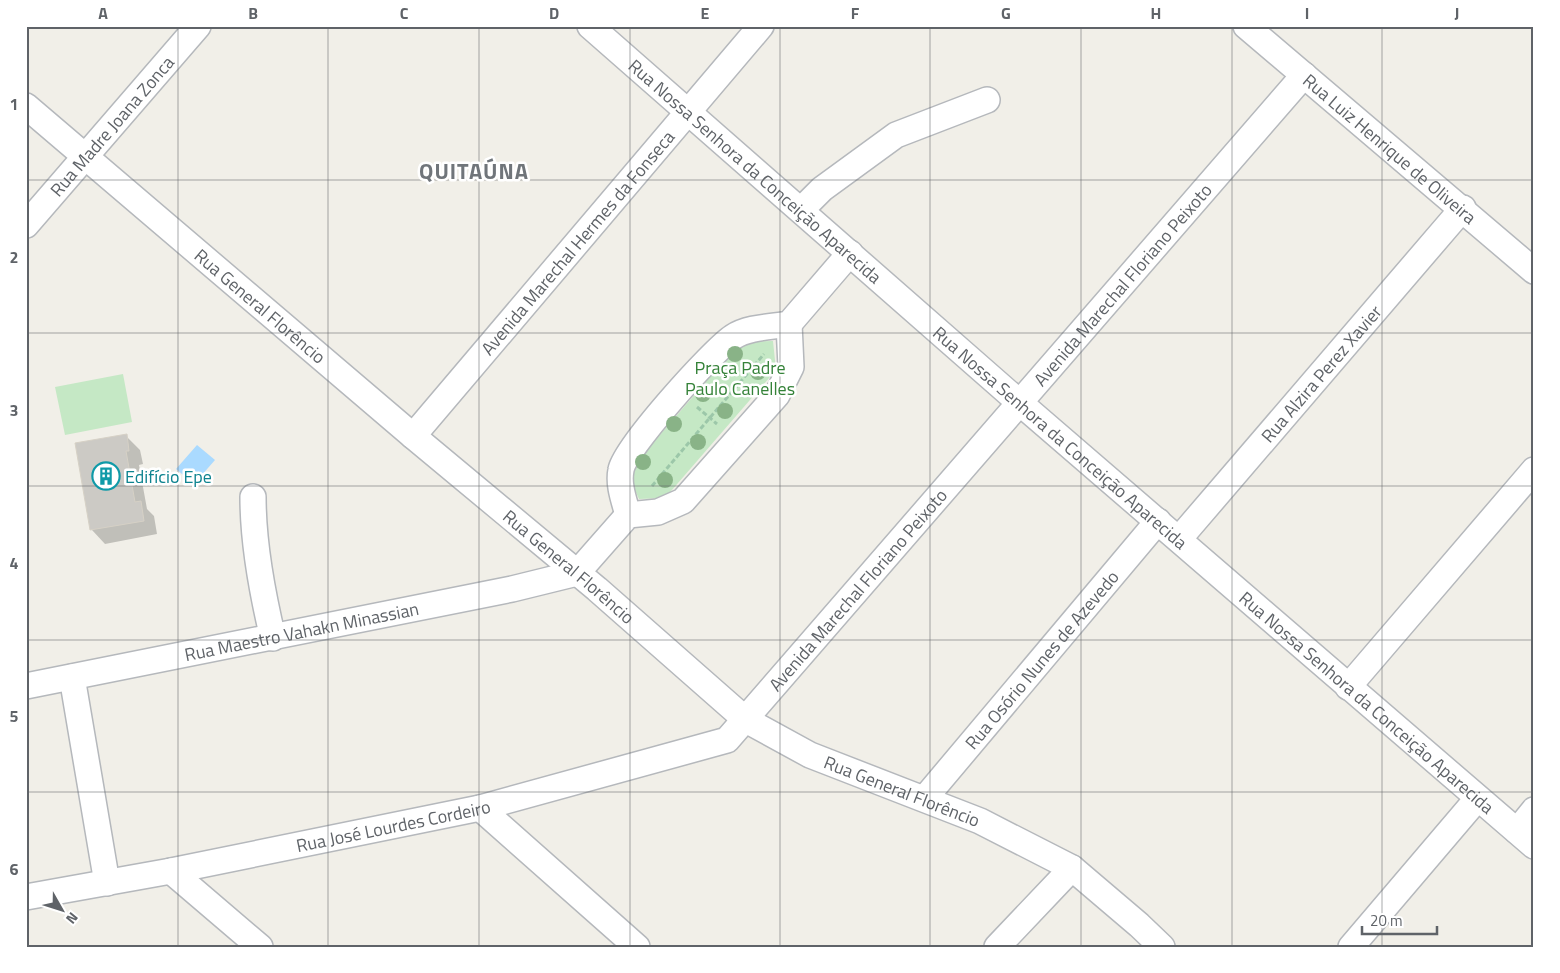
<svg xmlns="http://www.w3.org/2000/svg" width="1560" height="973" viewBox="0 0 1560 973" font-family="'Titillium Web',sans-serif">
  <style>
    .green { fill: #c5e8c5 }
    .water { fill: #aadaff }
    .shadow { fill: #0003 }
    .building { fill: #cccac5; stroke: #d6d1c6 }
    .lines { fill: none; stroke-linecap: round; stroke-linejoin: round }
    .minor-casing { stroke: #b5b8bc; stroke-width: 28 }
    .path { stroke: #9cc7a9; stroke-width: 3; stroke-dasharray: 5 2.5; stroke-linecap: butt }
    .minor { stroke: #fff; stroke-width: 25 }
    .tree { fill: #89b387 }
    .grid { fill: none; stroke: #5f6368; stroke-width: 1; stroke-opacity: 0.55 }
    .labels { text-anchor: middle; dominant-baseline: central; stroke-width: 5; stroke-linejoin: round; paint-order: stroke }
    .street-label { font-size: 18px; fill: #5f6368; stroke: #fff }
    .park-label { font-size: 18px; fill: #348238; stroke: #fff }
    .culture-label { font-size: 18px; fill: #0d838f; stroke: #fff; text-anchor: start }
    .district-label { font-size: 22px; font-weight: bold; letter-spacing: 1px; fill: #70757a; stroke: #fff }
    .neatline { fill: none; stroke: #5f6368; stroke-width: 2 }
    .grid-label { font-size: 16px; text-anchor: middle; font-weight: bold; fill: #5f6368 }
  </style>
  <rect width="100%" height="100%" fill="#f1efe8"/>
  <!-- green -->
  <path class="green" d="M773,341L776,370L665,498L639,499L627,473L740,342Z
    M123,374L132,422L65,435L55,387Z"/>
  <!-- water -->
  <path class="water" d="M197,445L215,460L194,484L176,469Z"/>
  <!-- shadow -->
  <path class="shadow" d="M126,436L140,450L143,464L139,465L147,509L154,516L157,534L105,544L92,530Z"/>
  <!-- building -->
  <path class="building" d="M127,434L129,451H126L135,502L141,501L144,521L90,530L75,443Z"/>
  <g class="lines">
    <!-- minor casing -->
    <g class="minor-casing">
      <g id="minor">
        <path id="s1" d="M590,26L1020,403L1534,846"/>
        <path id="s2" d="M1246,26L1534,271"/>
        <path id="s3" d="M26,106L413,436L597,589L746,720L810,755L980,821L1072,868L1139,925L1162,947"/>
        <path d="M801,210L822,189L896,135L987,100"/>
        <path id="s4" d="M26,225L198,26"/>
        <path id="s5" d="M413,436L761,26"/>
        <path d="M253,497C253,545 262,592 273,638"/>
        <path d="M628,515C624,500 618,485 621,470C624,449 713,350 733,337C748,327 771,327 789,324L850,253"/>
        <path id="s6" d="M1179,539L1463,208"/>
        <path d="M72,677L107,883"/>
        <path id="s7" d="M26,686L512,589L577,573L628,515L658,512L683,501L777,395L791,367L789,324"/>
        <path d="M1348,687L1534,470"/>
        <path id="s8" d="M925,798L1158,521"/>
        <path d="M480,808L637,947"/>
        <path d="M1517,831L1534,810"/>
        <path d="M171,871L260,947"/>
        <path id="s9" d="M26,897L171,871L480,808L727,740L1304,75"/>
        <path d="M997,947L1072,868"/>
        <path d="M1351,947L1477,799"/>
      </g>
    </g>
    <!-- path -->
    <path class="path" d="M697,407L717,424
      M652,486L764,354"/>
    <!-- minor -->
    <use href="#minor" class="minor"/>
  </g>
  <!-- trees -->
  <g class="tree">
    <circle cx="735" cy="354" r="8"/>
    <circle cx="758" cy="372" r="8"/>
    <circle cx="703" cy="394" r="8"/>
    <circle cx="725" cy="411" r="8"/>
    <circle cx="674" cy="424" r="8"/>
    <circle cx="698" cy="442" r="8"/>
    <circle cx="643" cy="462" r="8"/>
    <circle cx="665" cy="480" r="8"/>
  </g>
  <!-- grid -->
  <path class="grid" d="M178,26V947M328,26V947M479,26V947M630,26V947M780,26V947M930,26V947M1081,26V947M1232,26V947M1382,26V947M26,180H1534M26,333H1534M26,486H1534M26,640H1534M26,792H1534"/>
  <!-- icons -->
  <defs>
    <g id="building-ring" transform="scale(1.4375)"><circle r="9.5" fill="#fff" stroke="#0f9aa8" stroke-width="1.5"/><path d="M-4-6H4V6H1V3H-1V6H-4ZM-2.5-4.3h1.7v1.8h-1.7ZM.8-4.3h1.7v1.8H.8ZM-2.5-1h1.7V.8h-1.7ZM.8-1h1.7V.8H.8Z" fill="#0f9aa8"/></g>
  </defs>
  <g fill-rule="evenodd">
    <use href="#building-ring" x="106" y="476"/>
  </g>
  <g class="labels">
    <!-- street labels -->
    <g class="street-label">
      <text stroke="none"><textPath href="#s4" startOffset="131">Rua Madre Joana Zonca</textPath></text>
      <text stroke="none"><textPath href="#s2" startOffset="189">Rua Luiz Henrique de Oliveira</textPath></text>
      <text stroke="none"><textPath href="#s1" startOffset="220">Rua Nossa Senhora da Conceição Aparecida</textPath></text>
      <text stroke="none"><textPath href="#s5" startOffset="254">Avenida Marechal Hermes da Fonseca</textPath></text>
      <text stroke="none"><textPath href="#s9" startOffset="1322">Avenida Marechal Floriano Peixoto</textPath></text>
      <text stroke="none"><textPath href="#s3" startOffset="308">Rua General Florêncio</textPath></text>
      <text stroke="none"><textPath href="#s6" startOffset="218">Rua Alzira Perez Xavier</textPath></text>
      <text stroke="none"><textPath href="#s1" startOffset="625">Rua Nossa Senhora da Conceição Aparecida</textPath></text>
      <text stroke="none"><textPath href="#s3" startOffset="712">Rua General Florêncio</textPath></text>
      <text stroke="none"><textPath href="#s9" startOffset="918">Avenida Marechal Floriano Peixoto</textPath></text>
      <text stroke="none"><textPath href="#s7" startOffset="281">Rua Maestro Vahakn Minassian</textPath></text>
      <text stroke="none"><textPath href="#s8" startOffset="181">Rua Osório Nunes de Azevedo</textPath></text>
      <text stroke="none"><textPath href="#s1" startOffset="1030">Rua Nossa Senhora da Conceição Aparecida</textPath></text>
      <text stroke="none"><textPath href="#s3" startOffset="1118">Rua General Florêncio</textPath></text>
      <text stroke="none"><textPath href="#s9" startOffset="374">Rua José Lourdes Cordeiro</textPath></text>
    </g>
    <!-- park labels -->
    <g class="park-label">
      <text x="740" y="367">Praça Padre<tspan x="740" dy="21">Paulo Canelles</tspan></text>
    </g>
    <!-- culture labels -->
    <g class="culture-label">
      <text x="125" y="476">Edifício Epe</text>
    </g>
    <!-- district labels -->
    <g class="district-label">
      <text x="474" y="171">QUITAÚNA</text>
    </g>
  </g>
  <!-- border -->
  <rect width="1560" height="973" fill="none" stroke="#ffffff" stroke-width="55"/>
  <!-- north arrow -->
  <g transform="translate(62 910) rotate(129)" stroke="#ffffff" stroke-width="4" paint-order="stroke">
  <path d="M0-4L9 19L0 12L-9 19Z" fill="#5f6368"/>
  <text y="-8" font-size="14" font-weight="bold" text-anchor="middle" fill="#5f6368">N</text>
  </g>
  <!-- scale -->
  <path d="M1362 926v8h75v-8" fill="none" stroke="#5f6368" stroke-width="2.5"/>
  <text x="1370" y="926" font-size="15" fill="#5f6368" stroke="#ffffff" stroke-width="4" paint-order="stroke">20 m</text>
  <rect x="28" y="28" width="1504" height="918" class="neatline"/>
  <g class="grid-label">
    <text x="103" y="19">A</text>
    <text x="253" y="19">B</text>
    <text x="404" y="19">C</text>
    <text x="554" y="19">D</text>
    <text x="705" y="19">E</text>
    <text x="855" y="19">F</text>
    <text x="1006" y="19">G</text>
    <text x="1156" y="19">H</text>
    <text x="1307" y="19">I</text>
    <text x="1457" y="19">J</text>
    <text x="14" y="110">1</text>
    <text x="14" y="263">2</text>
    <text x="14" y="416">3</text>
    <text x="14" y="569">4</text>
    <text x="14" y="722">5</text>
    <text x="14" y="875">6</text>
  </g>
</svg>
